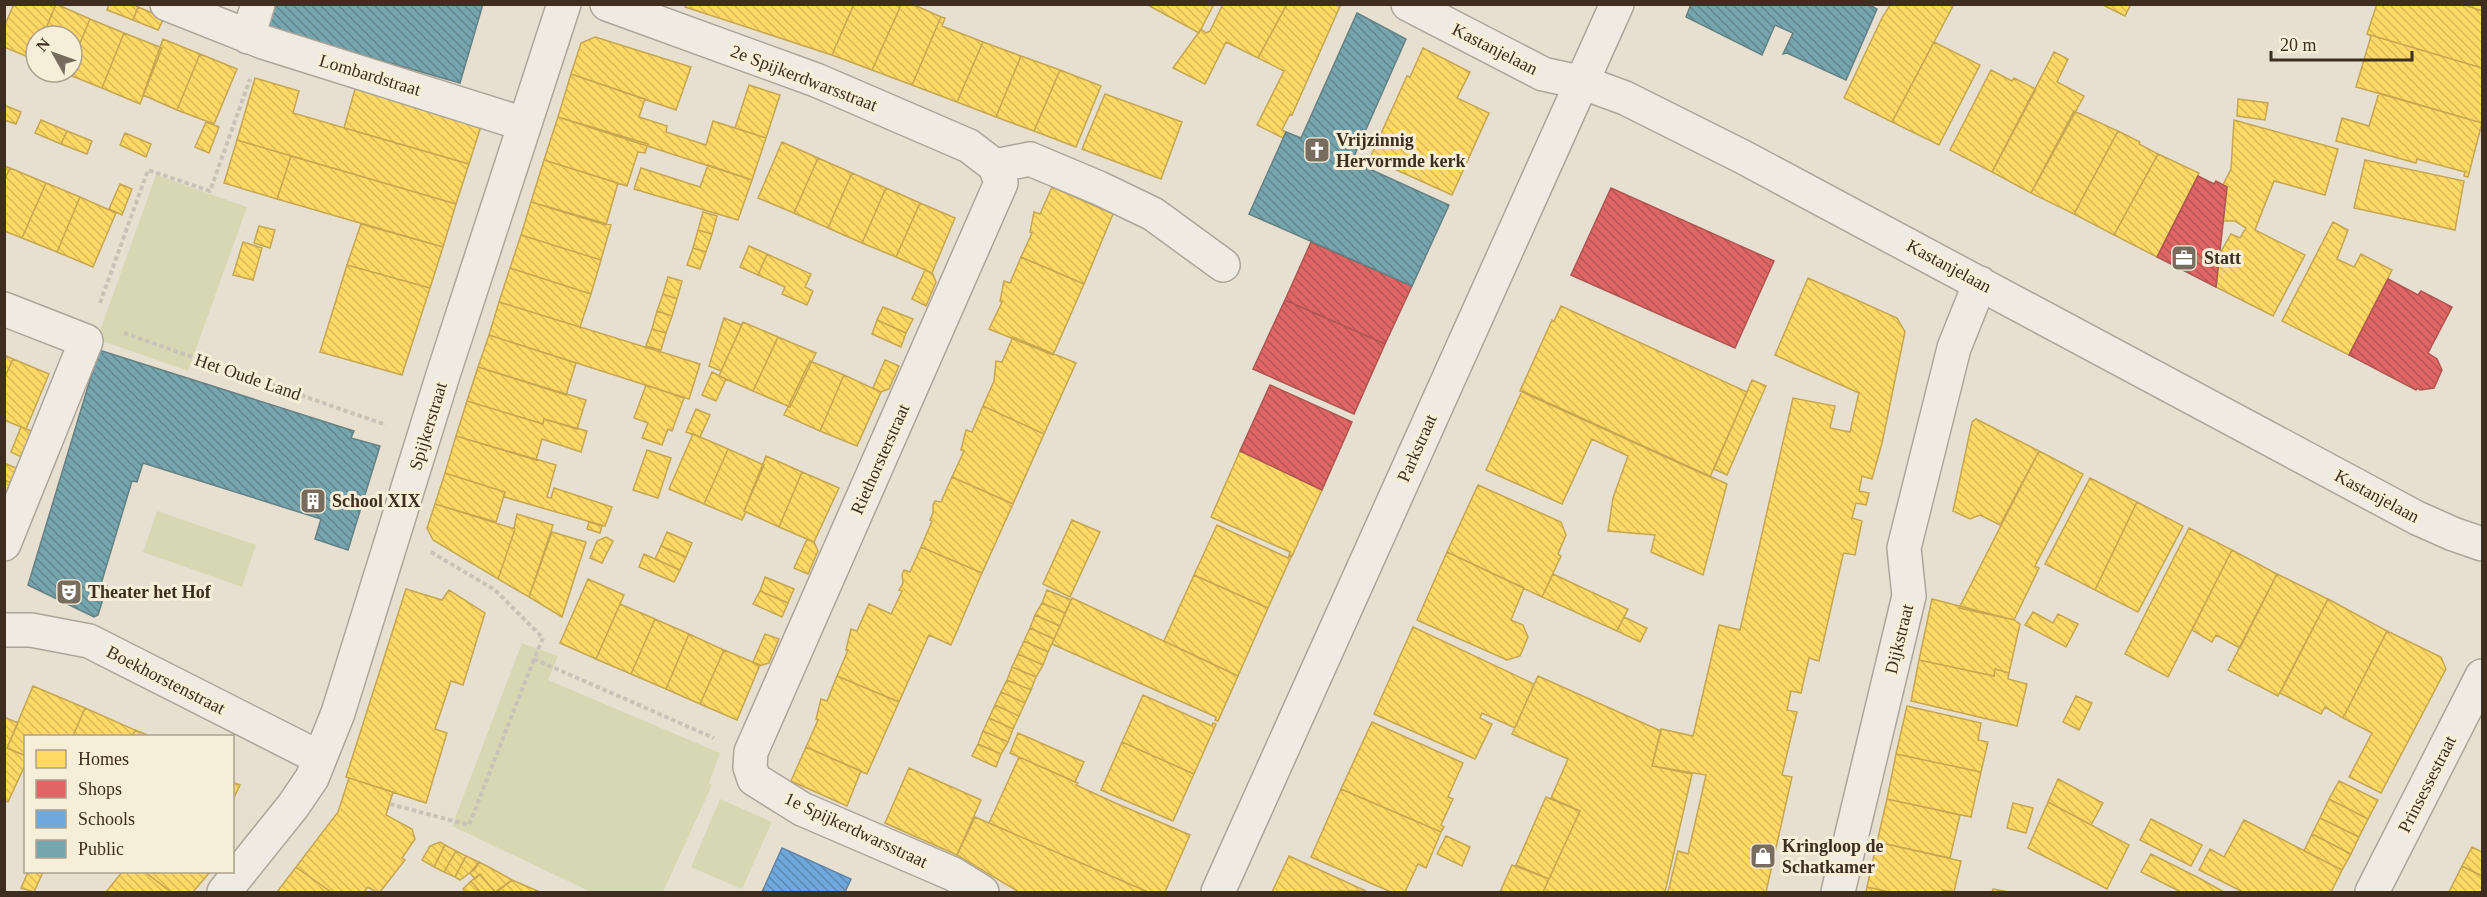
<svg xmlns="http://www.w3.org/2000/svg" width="2487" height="897" viewBox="0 0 2487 897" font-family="Georgia,serif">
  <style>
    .green { fill: #d6d7b3 }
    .homes { fill: url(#homes-back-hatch); stroke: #c5a651; stroke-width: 1.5 }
    .shops { fill: url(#shops-back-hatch); stroke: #af5551; stroke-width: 1.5 }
    .schools { fill: url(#schools-back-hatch); stroke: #6083a4; stroke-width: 1.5 }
    .public { fill: url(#public-back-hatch); stroke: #658184; stroke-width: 1.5 }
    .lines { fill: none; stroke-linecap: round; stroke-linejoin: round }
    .minor-casing { stroke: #ada599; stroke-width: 36 }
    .path { stroke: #c8c2b9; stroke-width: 4; stroke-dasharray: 4.5 3; stroke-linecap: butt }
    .minor { stroke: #efebe3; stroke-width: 33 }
    .labels { text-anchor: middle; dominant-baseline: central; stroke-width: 6; stroke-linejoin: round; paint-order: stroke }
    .street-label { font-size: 18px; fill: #3d2e20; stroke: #f7eed8 }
    .poi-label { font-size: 18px; font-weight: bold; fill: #3d2e20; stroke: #f7eed8; text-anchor: start }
  </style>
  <defs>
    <pattern id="homes-back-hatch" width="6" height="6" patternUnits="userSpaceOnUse" patternTransform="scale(1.5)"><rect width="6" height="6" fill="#ffd966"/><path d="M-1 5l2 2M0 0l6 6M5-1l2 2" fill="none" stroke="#dbbb58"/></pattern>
    <pattern id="shops-back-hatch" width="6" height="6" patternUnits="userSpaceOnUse" patternTransform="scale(1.5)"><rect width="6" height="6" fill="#e06666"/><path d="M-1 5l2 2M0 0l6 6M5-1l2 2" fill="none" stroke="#b75454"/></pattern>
    <pattern id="schools-back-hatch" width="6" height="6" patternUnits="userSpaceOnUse" patternTransform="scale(1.5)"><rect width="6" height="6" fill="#6fa8dc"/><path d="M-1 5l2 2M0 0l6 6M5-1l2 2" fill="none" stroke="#5c89b2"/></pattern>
    <pattern id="public-back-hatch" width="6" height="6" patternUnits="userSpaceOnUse" patternTransform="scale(1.5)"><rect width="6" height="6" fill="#76a5af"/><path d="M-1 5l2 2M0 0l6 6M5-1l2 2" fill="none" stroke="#62878e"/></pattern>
  </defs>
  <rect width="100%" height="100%" fill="#e7e0d1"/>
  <!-- green -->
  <path class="green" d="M156,175L247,207L188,371L97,339Z
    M157,511L256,545L242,587L143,552Z
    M522,643L558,656L548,680L720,753L709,783L712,785L663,892H591L452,826Z
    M720,799L772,822L742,889L691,867Z"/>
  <!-- homes -->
  <path class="homes" d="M14,4H56L43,36H36V52L33,59L4,47V27Z
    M56,4L90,19L72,63V36H43Z
    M109,4H132L138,7L133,20L107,10Z
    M686,4H854L832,55L685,7Z
    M854,4L901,5L872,70L832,55Z
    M912,4L941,17L912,85L872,70L901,5Z
    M1146,4H1214L1199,33Z
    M1223,4H1287L1258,58L1226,42L1205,84L1173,68L1201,29L1206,33L1210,31Z
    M1287,4H1341L1292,115L1290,114L1282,130L1286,132L1283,138L1257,125L1284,71L1258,58Z
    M1891,4H1954L1892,122L1844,98L1883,16Z
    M2101,4H2131L2125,16Z
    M2377,4H2462L2482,11V68L2367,34Z
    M2462,4H2482V11Z
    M138,7L164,18L158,30L133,20Z
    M941,17L945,18L942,26L983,42L957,102L912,85Z
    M90,19L124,33L102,88L67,74L72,72V63Z
    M124,33L162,48L140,104L102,88Z
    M2367,34L2482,68V123L2356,87L2371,36Z
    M595,37L691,67L676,110L571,74L581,43Z
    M163,39L200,54L177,110L143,95Z
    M983,42L1021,56L996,117L957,102Z
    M1934,42L1980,65L1939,145L1892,122Z
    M1423,48L1470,72L1457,98L1489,113L1452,195L1370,158L1407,76L1410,77Z
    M2054,52L2068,59L2057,82L2084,96L2031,193L1992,172Z
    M200,54L237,69L214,124L177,110Z
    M1021,56L1060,70L1034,131L996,117Z
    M1060,70L1101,86L1076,147L1034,131Z
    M1991,70L2012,81L2014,78L2036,89L1992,172L1950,150Z
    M571,74L645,99L639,117L667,126L666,132L706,145L713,121L766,138L752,180L558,117Z
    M255,78L299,91L293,113L469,164L456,204L237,140Z
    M749,85L780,95L766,138L735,128Z
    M356,86L482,123L469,164L344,128Z
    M2379,93L2482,123L2468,177L2464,176L2465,172L2417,159L2416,163L2336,141L2342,118L2369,126Z
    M1105,94L1182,122L1161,179L1082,149Z
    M2238,99L2268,103L2265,120L2237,116Z
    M4,105L21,112L16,124L4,120Z
    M2074,111L2118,131L2074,214L2031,193Z
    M558,117L648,144L645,153L638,152L627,186L544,160Z
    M41,120L67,131L61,144L35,133Z
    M2234,120L2338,149L2325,195L2274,181L2255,230L2305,255L2273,316L2216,287L2219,255L2231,234L2240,238L2246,228L2235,221H2223L2227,187L2223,185L2231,169Z
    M206,122L219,127L209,153L195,147Z
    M67,131L92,141L87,154L61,144Z
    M2118,131L2140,142L2139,144L2158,154L2114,235L2074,214Z
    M125,133L151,144L146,157L120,145Z
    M237,140L291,156L277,199L224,183Z
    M782,142L818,158L794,213L758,198Z
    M2158,154L2199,173L2157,257L2114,235Z
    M291,156L456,204L443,247L277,199Z
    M818,158L852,173L828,228L794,213Z
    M544,160L618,183L606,225L531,202Z
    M2365,160L2464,181L2455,230L2354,208Z
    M708,165L752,180L738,220L634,189L641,168L700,187Z
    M4,166L10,168L4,181Z
    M10,168L46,183L22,238L4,231V181Z
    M852,173L886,188L862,243L828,228Z
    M46,183L80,197L57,252L22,238Z
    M120,184L132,189L122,215L109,209Z
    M1052,187L1113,214L1084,284L1021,257L1032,233L1030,232L1034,212L1040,214Z
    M886,188L920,203L896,257L862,243Z
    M80,197L116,213L93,267L57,252Z
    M531,202L611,225L601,260L521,235Z
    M920,203L955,218L932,273L896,257Z
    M703,212L717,216L712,234L698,230Z
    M2333,222L2348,230L2337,259L2354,267L2361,254L2392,270L2349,355L2282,321Z
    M361,224L443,247L430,288L347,265Z
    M259,226L275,230L270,248L254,243Z
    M698,230L712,234L706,252L693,248Z
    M521,235L601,260L591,294L510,268Z
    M243,242L262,248L253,280L233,275Z
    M749,246L767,254L758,275L740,267Z
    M693,248L706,252L700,269L687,265Z
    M767,254L811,274L805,287L813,291L807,305L782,294L785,287L758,275Z
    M1021,257L1084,284L1053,355L989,329L1002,302L1000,301L1004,281L1010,283Z
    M347,265L430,288L402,375L320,352Z
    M510,268L591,294L580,327L499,302Z
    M925,270L932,273V272L936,282L926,306L912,299Z
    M668,277L682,281L677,299L663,294Z
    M1808,278L1897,318L1905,332L1882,443L1872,479L1862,476L1859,491L1869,493L1866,505L1856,503L1852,518L1862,521L1855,555L1844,553L1843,555L1819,661L1809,658L1801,693L1791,691L1787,710L1797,712L1782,775L1792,777L1766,892H1668L1678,851L1688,854L1706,775L1652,766L1661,729L1693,736L1719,625L1740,630L1793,398L1835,406L1830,428L1850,432L1857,401L1859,393L1775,355Z
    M663,294L677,299L672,316L657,311Z
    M499,302L700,364L689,399L489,335Z
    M1561,306L1747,392L1710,477L1520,391L1552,320L1554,321Z
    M883,307L913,319L906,333L877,320Z
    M657,311L672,316L666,333L652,329Z
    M724,318L742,325L721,371L709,366Z
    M877,320L906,333L901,347L872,334Z
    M743,322L778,337L753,391L719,376Z
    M652,329L666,333L661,350L646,346Z
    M489,335L576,363L566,395L478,367Z
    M778,337L816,353L790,407L753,391Z
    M1013,337L1076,363L1044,434L983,406L994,381L996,361L1002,362Z
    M4,355L13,359L4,379Z
    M13,359L49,374L26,429L4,420V379Z
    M885,360L899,366L889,389L881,392L873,388Z
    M810,361L844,375L820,431L784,415Z
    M478,367L586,400L577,429L544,419L543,424L467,401Z
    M712,372L726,379L716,401L702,395Z
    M844,375L881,392L857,446L820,431Z
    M1752,380L1766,386L1727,475L1714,469Z
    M646,385L684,398L672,431L668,429L662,445L642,438L648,423L634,418Z
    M1522,391L1727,484L1703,575L1651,552L1655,535L1608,531L1613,498L1628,456L1592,439L1562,504L1486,470Z
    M467,401L543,424L544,419L587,431L581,452L542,439L536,460L456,436Z
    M983,406L1044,434L1013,504L952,477L964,451L961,450L966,430L972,432Z
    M696,409L710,415L700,437L686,432Z
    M1976,419L2039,451L2000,525L1980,515L1970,519L1953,511L1972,422Z
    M21,427L34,432L23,458L11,452Z
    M693,434L728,449L704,504L669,489Z
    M456,436L556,465L547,497L551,498L554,488L612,507L605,526L504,497L505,492L445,473Z
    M728,449L764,465L744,511L746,512L742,520L704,504Z
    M647,450L671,458L658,498L633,490Z
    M1240,451L1322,490L1292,556L1289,555L1290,552L1211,517Z
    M2039,451L2083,474L2035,566L2039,568L2014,620L1959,608Z
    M766,456L802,472L779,527L744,511Z
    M4,463L23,471L17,485L4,480Z
    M802,472L839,488L814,542L779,527Z
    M445,473L505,492L496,522L435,504Z
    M952,477L1013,504L982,573L921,547L932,521L930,520L933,513V505L935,501L941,502Z
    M2090,478L2137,502L2095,590L2045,564Z
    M4,480L17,485L12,499L4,496Z
    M1478,485L1561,522L1566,535L1558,554L1561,556L1542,597L1447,552Z
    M2137,502L2183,526L2138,612L2095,590Z
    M435,504L515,529L498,579L433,540L427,528Z
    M517,514L553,525L529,597L498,579L515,529L514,528Z
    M1072,520L1100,532L1070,597L1043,584Z
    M589,522L602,526L600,533L587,529Z
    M1217,525L1288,558L1289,556L1291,557L1268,608L1194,575Z
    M2189,528L2232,550L2168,677L2125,654Z
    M552,532L586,542L562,617L529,597Z
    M667,532L692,543L686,557L661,546Z
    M606,537L613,541L602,563L590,558L597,541Z
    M807,539L814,542L818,551L808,574L794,568Z
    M661,546L686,557L680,570L655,559Z
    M921,547L982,573L951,645L929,635L899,702L837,676L848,650H846L851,629L857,631L869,604L891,614L902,591L899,590L903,583L902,575L904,570L910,572Z
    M2232,550L2277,574L2240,648L2216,635L2212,642L2192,630Z
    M1447,552L1524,588L1511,620L1523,625L1528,637L1520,656L1507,660L1417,620Z
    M644,554L680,570L674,582L639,567Z
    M1553,574L1628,609L1617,631L1542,597Z
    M2277,574L2328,599L2278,696L2228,670Z
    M1194,575L1268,608L1238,676L1164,641Z
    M765,577L794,589L788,603L760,591Z
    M588,579L624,595L596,659L560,643Z
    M406,589L442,600L449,590L485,613L463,685L451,681L435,729L447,733L426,803L346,777Z
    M1047,590L1071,600L1065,613L1042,603Z
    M760,591L788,603L782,617L753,604Z
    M1072,598L1238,676L1218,721L1215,720L1216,717L1052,644Z
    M1932,599L2014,620L2020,624L2009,673L1995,669L1994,676L1919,660Z
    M2328,599L2387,631L2343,718L2325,707L2321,714L2280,693Z
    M1042,603L1065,613L1060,626L1035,615Z
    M620,604L655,619L631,674L596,659Z
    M2033,612L2053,623L2058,614L2078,624L2066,647L2025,625Z
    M1035,615L1060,626L1054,639L1030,628Z
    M1624,617L1647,628L1640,642L1617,631Z
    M655,619L689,634L666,689L631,674Z
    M1413,627L1534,684L1515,728L1482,713L1480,718L1492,724L1475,759L1374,714Z
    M1030,628L1054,639L1048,652L1024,641Z
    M2387,631L2441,657L2446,669L2381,793L2349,777L2372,733L2343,718Z
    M689,634L724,650L700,704L666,689Z
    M765,634L779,639L769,663L759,666L753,662Z
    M1024,641L1048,652L1043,665L1018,654Z
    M724,650L760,665L737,720L700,704Z
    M1018,654L1043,665L1036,677L1012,667Z
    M1919,660L1994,676L1995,669L2009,673L2008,679L2027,684L2017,726L1911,701Z
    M1012,667L1036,677L1031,690L1007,680Z
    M837,676L899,702L867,774L806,747L818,720L816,719L821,699L827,701Z
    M1538,676L1661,731L1652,766L1692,774L1665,892H1543L1580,811L1551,798L1568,759L1512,734Z
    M1007,680L1031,690L1025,703L1001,692Z
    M33,686L85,708L73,736H26V756L7,748Z
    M1001,692L1025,703L1019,716L995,705Z
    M1143,695L1212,726L1213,723L1216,724L1194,774L1122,742Z
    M2076,696L2092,703L2079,730L2063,722Z
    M995,705L1019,716L1013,729L989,718Z
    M1907,706L1981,723L1978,740L1988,742L1981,772L1896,754Z
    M85,708L135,730L132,736H73Z
    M4,717L18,723L7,748L26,756V763L8,802L4,800Z
    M989,718L1013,729L1008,742L983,731Z
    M1372,722L1463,763L1448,797L1453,799L1441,825L1444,827L1441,832L1341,789Z
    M135,730L150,736H132Z
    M983,731L1008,742L1001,754L978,744Z
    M1018,733L1084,762L1075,782L1010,753Z
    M1122,742L1194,774L1173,821L1101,790Z
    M978,744L1001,754L996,767L972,756Z
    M806,747L861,771L847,806L791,781Z
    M1896,754L1981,772L1971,817L1887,799Z
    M1019,757L1078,783L1076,785L1113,802L1190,835L1165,892H1148L989,823Z
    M909,768L981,800L957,855L885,823Z
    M349,778L393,792L386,815L412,829L415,839L402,858L405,860L380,892H376L368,887L364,892H331L296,867L338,812Z
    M2058,779L2103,803L2091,825L2048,802Z
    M2339,781L2378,800L2368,819L2329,799Z
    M232,782L240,785L232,802Z
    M1341,789L1441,832L1426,868L1418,864L1405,892H1391L1311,857Z
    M1546,797L1580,811L1549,879L1516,865Z
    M1887,799L1960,815L1950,858L1877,842Z
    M2329,799L2368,819L2359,837L2320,818Z
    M2048,802L2129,845L2107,889L2028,848Z
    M2013,803L2033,808L2026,833L2007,828Z
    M975,817L989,823L1148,892H1019L957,855Z
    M2320,818L2359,837L2351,854L2312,834Z
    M2151,819L2202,845L2191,866L2140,840Z
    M2244,820L2342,870L2331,892H2243L2199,870L2210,849L2224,857Z
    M2312,834L2351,854L2342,870L2304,851Z
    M1446,836L1470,847L1462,866L1437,854Z
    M440,842L445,845L434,867L422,860L430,846Z
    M1877,842L1961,861L1954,892L1943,890L1942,892H1889L1867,887Z
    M445,845L456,851L444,872L434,867Z
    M2472,847L2482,852V876L2462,866Z
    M456,851L466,856L455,877L444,872Z
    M2151,854L2199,878L2224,892H2181L2141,872Z
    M466,856L479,862L475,869L460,880L455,877Z
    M1289,856L1366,891L1272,892Z
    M479,862L498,872L512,880L495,892L480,874L475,879L470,873Z
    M1512,865L1549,879L1543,892H1500Z
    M2462,866L2482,876V892H2449Z
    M296,867L331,892H277Z
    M28,872H43L34,892L21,888Z
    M122,872H145L171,892H106Z
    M145,872H210L193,892H171Z
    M480,874L495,892H480L471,881Z
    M512,880L540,892H497Z
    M471,881L480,892H466L463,889Z
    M1867,887L1889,892H1866Z
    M1993,889L2009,892H1992Z"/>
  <!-- shops -->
  <path class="shops" d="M2198,176L2214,184L2216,181L2227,187L2216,287L2157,257Z
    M1611,188L1774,261L1735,348L1571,275Z
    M1311,242L1412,286L1385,344L1285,300Z
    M2388,279L2418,295L2421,291L2452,307L2428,353L2437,359L2442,370L2434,388L2420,390L2417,388L2416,390L2349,355Z
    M1285,300L1385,344L1354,414L1253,369Z
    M1270,385L1352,422L1322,490L1240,451Z"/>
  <!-- schools -->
  <path class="schools" d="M782,848L851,879L845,892H762Z"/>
  <!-- public -->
  <path class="public" d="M275,4H483L460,83L268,28Z
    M1691,4H1868L1877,9L1846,80L1787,53L1783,54L1793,33L1775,25L1762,55L1686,17Z
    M1357,13L1406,39L1352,161L1449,205L1412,286L1249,214L1286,132L1301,138Z
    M99,350L354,431L351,438L380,446L348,550L315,539L321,519L143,463L137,482L132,481L101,584L107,586L98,615L94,617L28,585Z"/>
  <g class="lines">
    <!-- minor casing -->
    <g class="minor-casing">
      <path id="minor" d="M167,4L263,42L524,124
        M607,4L816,80L969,146L995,166
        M1408,4L1543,74L1584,83L1625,98L1743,157L2417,518L2453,534L2482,544
        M248,37L258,4
        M995,166L1030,159L1099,188L1153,214L1223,265
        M4,309L86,341L4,544
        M4,630H31L89,641L320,758
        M224,892L293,806L312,778L338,713L443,375L564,4
        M982,892L953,874L802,809L754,779L750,767L751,752L1001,183L995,166
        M1218,892L1617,4
        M1838,892L1909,596L1904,548L1954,348L1980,283
        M2372,892L2482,676"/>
    </g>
    <!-- path -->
    <path class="path" d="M100,303L148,170L210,191L250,79
      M124,333L386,425
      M431,552L495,590L543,638L534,659L714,738
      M390,804L469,825L534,659"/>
    <!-- minor -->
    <use href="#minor" class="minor"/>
  </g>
  <!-- icons -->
  <defs>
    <g id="church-square" transform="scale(1.35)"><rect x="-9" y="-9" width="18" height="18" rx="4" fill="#786c5e" stroke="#f7eed8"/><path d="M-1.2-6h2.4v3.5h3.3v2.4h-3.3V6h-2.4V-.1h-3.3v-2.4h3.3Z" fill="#fff"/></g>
    <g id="office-square" transform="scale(1.35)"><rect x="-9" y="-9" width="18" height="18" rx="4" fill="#786c5e" stroke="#f7eed8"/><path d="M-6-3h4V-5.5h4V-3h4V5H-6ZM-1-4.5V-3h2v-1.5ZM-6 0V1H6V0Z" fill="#fff"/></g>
    <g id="building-square" transform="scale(1.35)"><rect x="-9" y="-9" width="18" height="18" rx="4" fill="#786c5e" stroke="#f7eed8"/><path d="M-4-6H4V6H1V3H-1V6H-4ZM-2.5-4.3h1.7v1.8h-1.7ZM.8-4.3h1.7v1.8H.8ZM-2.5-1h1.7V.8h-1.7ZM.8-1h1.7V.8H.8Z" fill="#fff"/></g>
    <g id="theatre-square" transform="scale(1.35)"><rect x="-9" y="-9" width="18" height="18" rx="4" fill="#786c5e" stroke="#f7eed8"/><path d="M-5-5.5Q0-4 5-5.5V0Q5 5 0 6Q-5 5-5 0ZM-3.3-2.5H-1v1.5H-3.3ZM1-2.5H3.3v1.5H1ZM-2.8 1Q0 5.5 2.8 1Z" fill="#fff"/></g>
    <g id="shop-square" transform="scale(1.35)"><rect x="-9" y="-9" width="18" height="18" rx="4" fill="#786c5e" stroke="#f7eed8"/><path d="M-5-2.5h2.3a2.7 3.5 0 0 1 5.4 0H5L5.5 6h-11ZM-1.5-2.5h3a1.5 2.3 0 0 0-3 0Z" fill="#fff"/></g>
  </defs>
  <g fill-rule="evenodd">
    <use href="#church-square" x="1317" y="150"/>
    <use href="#office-square" x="2184" y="258"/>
    <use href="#building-square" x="313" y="501"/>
    <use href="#theatre-square" x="69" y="592"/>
    <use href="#shop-square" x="1763" y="856"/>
  </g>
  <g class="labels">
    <!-- street labels -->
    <g class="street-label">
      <text transform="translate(1495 49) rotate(27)">Kastanjelaan</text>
      <text transform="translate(370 75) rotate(17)">Lombardstraat</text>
      <text transform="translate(804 78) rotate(21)">2e Spijkerdwarsstraat</text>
      <text transform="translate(1949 266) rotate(28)">Kastanjelaan</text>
      <text transform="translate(248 377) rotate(19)">Het Oude Land</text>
      <text transform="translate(428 426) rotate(-73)">Spijkerstraat</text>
      <text transform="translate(1417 448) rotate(-66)">Parkstraat</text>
      <text transform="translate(880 459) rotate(-66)">Riethorsterstraat</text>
      <text transform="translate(2377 496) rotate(28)">Kastanjelaan</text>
      <text transform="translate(1899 639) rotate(-76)">Dijkstraat</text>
      <text transform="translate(166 680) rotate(27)">Boekhorstenstraat</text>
      <text transform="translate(2427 784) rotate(-63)">Prinsessestraat</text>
      <text transform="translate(856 830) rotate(25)">1e Spijkerdwarsstraat</text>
    </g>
    <!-- poi labels -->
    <g class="poi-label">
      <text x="1336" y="140">Vrijzinnig<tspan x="1336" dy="21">Hervormde kerk</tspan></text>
      <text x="2204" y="258">Statt</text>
      <text x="332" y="501">School XIX</text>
      <text x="88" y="592">Theater het Hof</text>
      <text x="1782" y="846">Kringloop de<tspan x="1782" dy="21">Schatkamer</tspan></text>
    </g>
  </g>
  <!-- border -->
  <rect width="2487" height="897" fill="none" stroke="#3d2e20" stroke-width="12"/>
  <!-- legend -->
  <rect x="24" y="735" width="210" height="138" fill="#f7eed8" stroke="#ada18e" stroke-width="1.5"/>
  <rect x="36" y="750" width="30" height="18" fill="#ffd966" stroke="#ada18e" stroke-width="1.5"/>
  <text x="78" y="765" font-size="18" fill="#3d2e20">Homes</text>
  <rect x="36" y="780" width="30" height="18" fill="#e06666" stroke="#ada18e" stroke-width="1.5"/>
  <text x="78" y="795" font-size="18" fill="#3d2e20">Shops</text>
  <rect x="36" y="810" width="30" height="18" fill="#6fa8dc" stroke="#ada18e" stroke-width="1.5"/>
  <text x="78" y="825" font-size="18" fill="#3d2e20">Schools</text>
  <rect x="36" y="840" width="30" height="18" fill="#76a5af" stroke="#ada18e" stroke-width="1.5"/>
  <text x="78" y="855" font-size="18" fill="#3d2e20">Public</text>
  <!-- north arrow -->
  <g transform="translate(54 54) rotate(310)"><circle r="28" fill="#f7eed8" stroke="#ada18e" stroke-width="1.5"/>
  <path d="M0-4.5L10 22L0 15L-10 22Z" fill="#786c5e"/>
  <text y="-9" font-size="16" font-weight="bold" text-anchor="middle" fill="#3d2e20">N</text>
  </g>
  <!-- scale -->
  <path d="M2271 51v9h141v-9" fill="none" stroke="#3d2e20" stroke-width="3"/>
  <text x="2280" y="51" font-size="18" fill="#3d2e20" stroke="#f7eed8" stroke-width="4.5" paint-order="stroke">20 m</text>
</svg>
